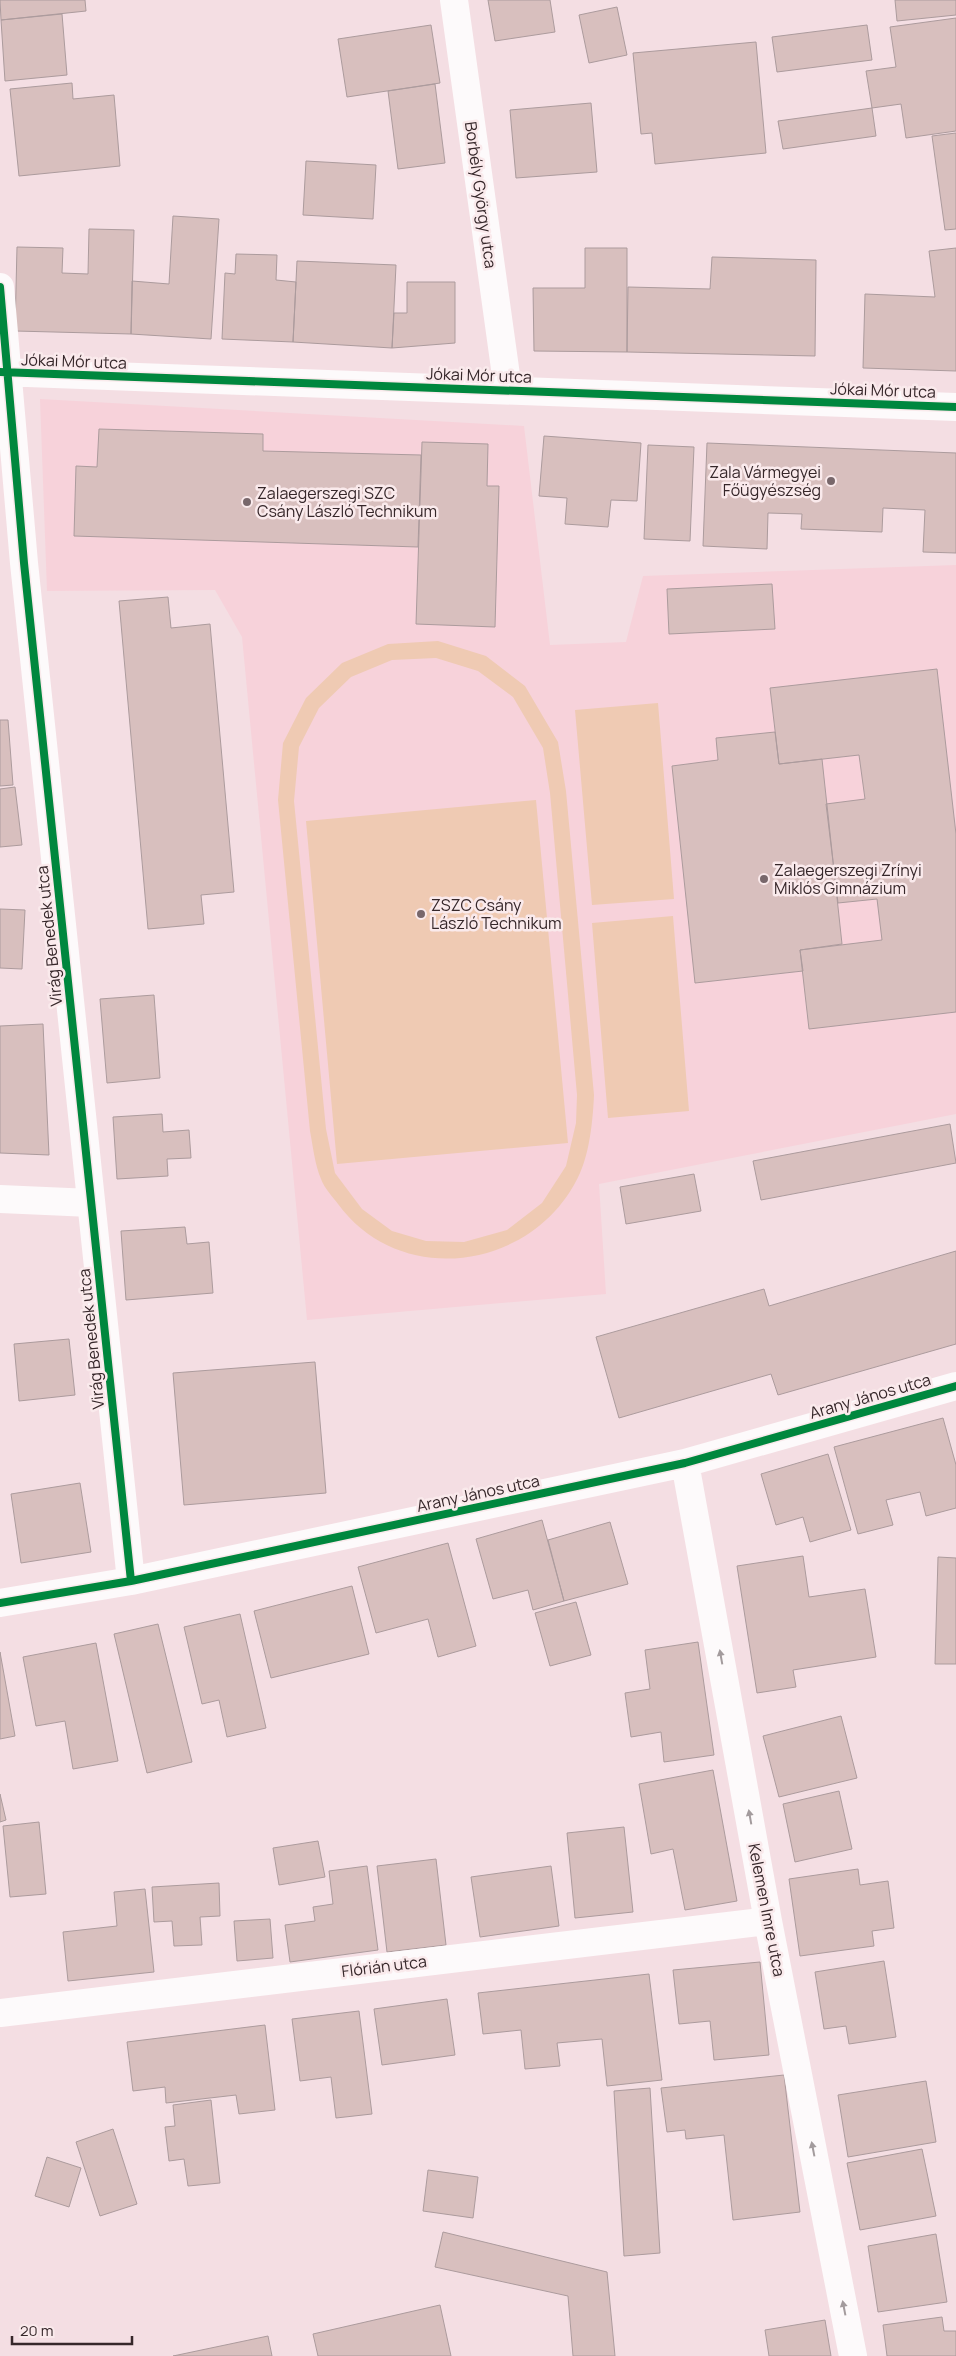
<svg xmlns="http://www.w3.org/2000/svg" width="956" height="2356" viewBox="0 0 956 2356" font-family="Manrope,sans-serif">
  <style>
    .built { fill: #f7d2da }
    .green { fill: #efcab3; fill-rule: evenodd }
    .building { fill: #d8bfbe; stroke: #ac9b9d }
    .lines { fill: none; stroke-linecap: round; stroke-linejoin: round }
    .street { stroke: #fdfafb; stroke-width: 28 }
    .cycleway-casing { stroke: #faeaec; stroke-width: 11 }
    .cycleway { stroke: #00873e; stroke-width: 8 }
    .oneway { fill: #a39b9d }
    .poi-dot { fill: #78676b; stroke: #faeaec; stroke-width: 2 }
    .labels { text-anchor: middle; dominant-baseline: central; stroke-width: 5; stroke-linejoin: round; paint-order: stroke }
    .street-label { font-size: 16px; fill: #36272a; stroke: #faeaec }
    .poi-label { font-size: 16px; fill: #36272a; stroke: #faeaec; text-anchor: start }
  </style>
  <rect width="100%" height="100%" fill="#f4dee3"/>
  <!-- built -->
  <path class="built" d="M40,399L524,426L550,645L626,642L643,576L956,565V1114L599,1184L606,1294L307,1320L242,637L215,590L47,591Z"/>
  <!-- green -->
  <path class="green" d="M438,641L486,656L525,686L558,742L566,791L594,1095C593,1118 590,1151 580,1173C537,1269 402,1291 338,1204C333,1197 324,1188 321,1179C315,1165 313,1147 310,1131L278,800L283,743L306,698L342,663L388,644ZM436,658L478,671L513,697L543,748L550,793L577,1095L576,1123L566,1166L542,1203L507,1230L464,1242L426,1241L392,1231L362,1209L335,1173L326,1129L294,801L299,747L319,708L351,677L392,660Z
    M658,703L674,899L592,905L575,710Z
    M536,800L568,1143L337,1164L306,821Z
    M673,916L689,1111L608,1118L592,923Z"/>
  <!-- building -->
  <path class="building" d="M0,0H85L86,11L1,20Z
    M488,0H550L555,32L495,41Z
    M895,0H956V15L897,21Z
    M617,7L627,55L589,63L579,15Z
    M62,14L67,75L5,81L1,20Z
    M956,18V131L906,138L901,104L872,108L866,71L896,67L890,27Z
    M431,25L440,83L347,97L338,39Z
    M867,25L872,60L777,72L772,37Z
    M756,42L766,153L655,164L652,133L641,134L633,53Z
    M72,83L73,99L114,95L120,166L19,176L10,89Z
    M435,84L445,163L398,169L388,91Z
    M591,103L597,172L516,178L510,110Z
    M872,108L876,136L783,149L778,121Z
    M956,133V229L945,230L932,136Z
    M306,161L376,165L373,219L303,215Z
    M173,216L219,219L211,339L131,334L132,281L169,284Z
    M89,229L134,230L131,334L15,331L17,247L63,248L62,273L88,274Z
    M585,248H627V352L534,351L533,288H585Z
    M956,248V371L863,368L865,294L935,297L929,251Z
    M236,254L277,255L276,280L296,282L293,342L222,339L225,273L235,274Z
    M712,257L816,260L815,356L627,352L628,287L710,289Z
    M297,261L396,265L392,348L293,342Z
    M407,282H455V343L392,348L394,313H407Z
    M99,429L263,434V451L421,455L418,547L74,536L76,466L97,467Z
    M544,436L641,443L637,501L611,500L608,527L565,524L567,498L539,496Z
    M422,442L488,444L487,486H499L495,627L416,624Z
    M707,443L956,453V553L923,552L925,510L883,508L882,532L801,529L802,514L768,513L767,549L703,546Z
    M648,445L694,447L690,541L644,539Z
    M772,584L775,629L669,634L667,589Z
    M168,597L171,628L210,624L234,892L201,895L204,924L148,929L119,601Z
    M937,669L956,834V1012L809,1029L800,950L882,940L877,899L838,903L826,804L865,799L859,755L779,764L770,688Z
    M0,720H8L13,785L0,786Z
    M775,732L779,764L822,759L842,944L800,950L803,971L695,983L672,766L718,760L716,738Z
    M15,787L22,845L0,847V789Z
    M0,909L25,910L22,969L0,968Z
    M154,995L160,1078L107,1083L100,999Z
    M43,1024L49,1155L0,1153V1026Z
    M162,1114L163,1132L189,1130L191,1158L167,1159L168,1176L117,1179L113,1117Z
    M950,1124L956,1163L761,1200L753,1161Z
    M694,1174L701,1211L626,1224L620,1187Z
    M185,1227L187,1244L209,1242L213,1293L126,1300L121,1231Z
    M956,1251V1344L778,1395L771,1374L619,1418L596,1337L764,1289L769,1306Z
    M69,1339L75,1395L19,1401L14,1344Z
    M315,1362L326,1493L184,1505L173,1373Z
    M943,1418L956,1465V1508L926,1516L920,1492L886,1500L893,1525L858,1534L834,1447Z
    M828,1454L851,1530L810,1542L803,1517L776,1525L761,1474Z
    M80,1483L91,1552L21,1563L11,1494Z
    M542,1520L564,1601L533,1610L528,1590L493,1599L476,1539Z
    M610,1522L628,1584L564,1601L548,1540Z
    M448,1543L476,1646L438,1657L428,1619L376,1633L358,1567Z
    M803,1556L809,1597L865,1589L876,1657L793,1670L796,1687L757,1693L737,1566Z
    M938,1557L956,1558V1664H935Z
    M352,1586L369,1654L271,1678L254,1611Z
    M576,1602L591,1655L550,1666L535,1613Z
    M240,1614L266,1728L227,1737L219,1700L202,1704L184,1627Z
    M158,1624L192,1762L147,1773L114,1634Z
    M698,1642L714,1755L664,1762L661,1732L631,1737L625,1693L650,1689L645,1650Z
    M96,1643L118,1761L73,1769L65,1721L36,1726L23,1657Z
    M0,1652L15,1736L0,1739Z
    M841,1716L857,1778L779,1797L763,1736Z
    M713,1770L737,1901L685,1910L673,1849L651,1854L639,1784Z
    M839,1791L852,1849L795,1862L783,1804Z
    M0,1794L6,1820L0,1822Z
    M39,1822L46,1894L10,1897L3,1826Z
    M624,1827L633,1912L575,1918L567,1833Z
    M318,1841L325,1877L279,1885L273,1848Z
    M436,1859L446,1945L387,1952L377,1866Z
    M367,1866L378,1950L290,1962L285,1925L315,1921L313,1907L333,1904L329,1871Z
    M551,1866L559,1926L480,1937L471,1877Z
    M858,1869L860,1885L888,1881L894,1928L872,1931L874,1946L800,1956L789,1879Z
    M219,1883L220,1916L200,1917L202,1945L174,1946L172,1921L154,1922L152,1887Z
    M145,1889L154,1972L68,1981L63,1932L117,1926L114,1892Z
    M270,1919L273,1958L237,1961L234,1921Z
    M884,1961L896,2037L849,2044L846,2026L824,2029L815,1972Z
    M760,1962L769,2055L714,2060L710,2021L679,2024L673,1970Z
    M649,1974L662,2080L607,2086L602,2039L557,2043L560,2066L525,2069L521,2030L483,2034L478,1993Z
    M447,1999L455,2055L382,2065L374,2009Z
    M359,2011L372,2114L336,2118L331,2077L300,2081L292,2019Z
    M265,2025L275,2110L239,2114L236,2095L166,2103L165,2087L133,2091L127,2042Z
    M784,2075L800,2212L733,2220L724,2135L686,2139L685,2130L667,2132L661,2088Z
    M926,2081L936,2142L848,2157L838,2095Z
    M650,2088L660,2253L624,2256L614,2091Z
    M211,2100L220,2183L188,2186L184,2159L169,2161L165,2127L175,2126L173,2105Z
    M113,2129L137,2204L100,2216L76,2142Z
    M922,2149L936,2216L860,2230L847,2163Z
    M47,2157L81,2168L69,2207L35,2196Z
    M428,2170L478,2177L473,2218L423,2211Z
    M443,2232L607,2272L615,2356H573L568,2296L435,2267Z
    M936,2234L947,2302L878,2312L868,2246Z
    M440,2305L451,2356H318L313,2334Z
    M942,2317L944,2331H956V2356H887L883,2325Z
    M825,2320L831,2356H769L765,2330Z
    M268,2336L272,2356H173Z"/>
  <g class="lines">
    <!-- street -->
    <path class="street" d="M454,0L508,390
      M0,287L24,563L131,1581
      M0,372L956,407
      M0,1199L91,1203
      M685,1463L768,1921L853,2356
      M0,1603L131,1581L685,1463L956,1386
      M0,2013L768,1921"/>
    <!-- cycleway casing -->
    <g class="cycleway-casing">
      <path id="cycleway" d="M0,287L24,563L131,1581
        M0,372L956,407
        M0,1603L131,1581L685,1463L956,1386"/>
    </g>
    <!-- cycleway -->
    <use href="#cycleway" class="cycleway"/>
  </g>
  <!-- one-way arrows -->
  <defs><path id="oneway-solid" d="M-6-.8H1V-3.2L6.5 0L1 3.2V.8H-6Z" transform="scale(1.25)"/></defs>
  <g class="oneway">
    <use href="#oneway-solid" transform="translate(721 1657) rotate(-100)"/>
    <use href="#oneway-solid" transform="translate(750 1817) rotate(-100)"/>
    <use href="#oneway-solid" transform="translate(813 2149) rotate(-101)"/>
    <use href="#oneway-solid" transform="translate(844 2308) rotate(-101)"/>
  </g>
  <!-- markers -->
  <g class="poi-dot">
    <circle cx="831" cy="481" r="5"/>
    <circle cx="247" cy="502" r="5"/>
    <circle cx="764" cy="879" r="5"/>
    <circle cx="421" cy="914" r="5"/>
  </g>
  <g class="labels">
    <!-- street labels -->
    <g class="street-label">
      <text transform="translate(481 195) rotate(82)">Borbély György utca</text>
      <text transform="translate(74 361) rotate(2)">Jókai Mór utca</text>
      <text transform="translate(479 375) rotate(2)">Jókai Mór utca</text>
      <text transform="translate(883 390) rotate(2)">Jókai Mór utca</text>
      <text transform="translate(49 936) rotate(-96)">Virág Benedek utca</text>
      <text transform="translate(91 1339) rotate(-96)">Virág Benedek utca</text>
      <text transform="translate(870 1396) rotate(-16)">Arany János utca</text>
      <text transform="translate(478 1493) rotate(-12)">Arany János utca</text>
      <text transform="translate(767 1910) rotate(79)">Kelemen Imre utca</text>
      <text transform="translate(384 1966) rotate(-7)">Flórián utca</text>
    </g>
    <!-- poi labels -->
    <g class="poi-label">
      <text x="821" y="472" text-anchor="end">Zala Vármegyei<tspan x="821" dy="18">Főügyészség</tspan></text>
      <text x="257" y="493">Zalaegerszegi SZC<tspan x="257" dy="18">Csány László Technikum</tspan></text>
      <text x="774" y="870">Zalaegerszegi Zrínyi<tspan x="774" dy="18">Miklós Gimnázium</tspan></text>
      <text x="431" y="905">ZSZC Csány<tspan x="431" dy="18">László Technikum</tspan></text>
    </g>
  </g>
  <!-- scale -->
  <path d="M12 2336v8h120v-8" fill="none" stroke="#36272a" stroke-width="2.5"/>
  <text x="20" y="2336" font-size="15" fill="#36272a" stroke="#faeaec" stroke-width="4" paint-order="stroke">20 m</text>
</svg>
